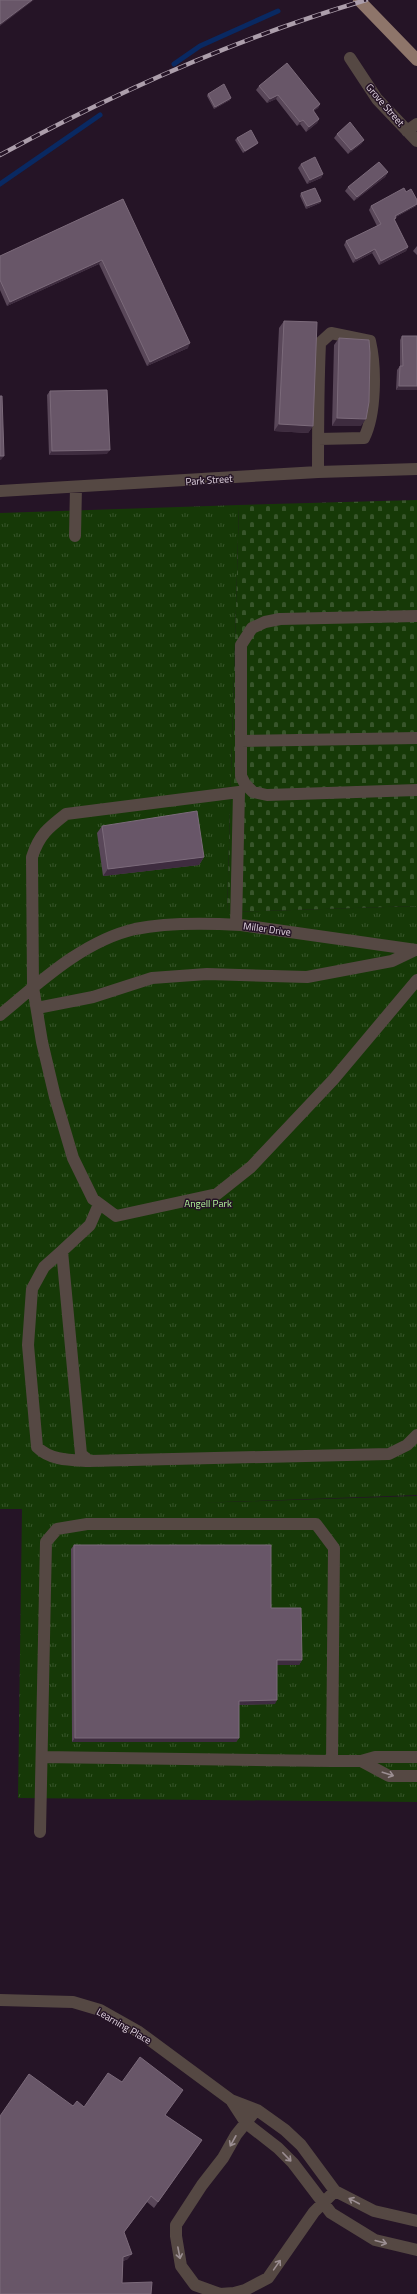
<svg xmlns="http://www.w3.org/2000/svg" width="417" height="2294" viewBox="0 0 417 2294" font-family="'Titillium Web',sans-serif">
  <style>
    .grass { fill: url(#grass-tufts) }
    .cemetery { fill: url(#cemetery-stones) }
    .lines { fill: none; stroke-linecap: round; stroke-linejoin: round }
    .stream { stroke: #092962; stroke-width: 5 }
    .minor { stroke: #554843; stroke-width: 12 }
    .major { stroke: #8e756a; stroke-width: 12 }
    .rail-casing { stroke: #ac9eab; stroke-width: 4.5 }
    .rail { stroke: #251426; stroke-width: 3; stroke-dasharray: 9; stroke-linecap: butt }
    .wall { fill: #594759 }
    .shaded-wall { fill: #3e2c3f }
    .building { fill: #685668; stroke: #7b6a7a }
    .oneway { stroke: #9b8e92 }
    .labels { text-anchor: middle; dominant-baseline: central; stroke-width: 3; stroke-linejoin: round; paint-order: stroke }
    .street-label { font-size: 10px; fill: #e1d4e0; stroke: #251426 }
    .park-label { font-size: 10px; fill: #b3f79c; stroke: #251426 }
  </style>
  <defs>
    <pattern id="grass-tufts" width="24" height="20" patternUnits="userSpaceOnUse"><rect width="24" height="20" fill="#163907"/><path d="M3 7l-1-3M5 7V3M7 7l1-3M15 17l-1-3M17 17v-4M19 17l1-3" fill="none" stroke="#38552b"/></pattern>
    <pattern id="cemetery-stones" width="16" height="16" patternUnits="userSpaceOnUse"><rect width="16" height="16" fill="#163907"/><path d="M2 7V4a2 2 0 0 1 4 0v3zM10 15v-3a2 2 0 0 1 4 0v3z" fill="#38552b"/></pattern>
  </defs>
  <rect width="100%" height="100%" fill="#251426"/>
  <!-- grass -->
  <path class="grass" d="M239,505L227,912L417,906V1495L197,1503L417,1496V1802L18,1798L22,1509H0V513Z"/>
  <!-- cemetery -->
  <path class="cemetery" d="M417,500V906L227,912L239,505Z"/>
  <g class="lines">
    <!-- stream -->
    <path class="stream" d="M174,64L200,46L278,11
      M0,184L100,115"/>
    <!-- minor -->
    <path class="minor" d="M350,58L377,99L417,141
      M407,131L417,124
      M318,439L364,438C376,414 376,367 370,341L331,333L320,343C318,386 318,429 318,472
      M0,491L318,472L417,469
      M75,536L76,487
      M417,616L280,619L265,622L252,628L241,645V776L245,784L253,792L267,795L417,790
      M241,741L417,738
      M236,925L239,792L66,814C48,828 39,835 32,857L33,987L42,1042L55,1097L73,1158L93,1199L116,1216L217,1194L251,1167L333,1080L417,980
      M37,1008L93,997L152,978L207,974L307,977L392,961L415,950
      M0,1015C40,982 83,941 135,929C169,922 207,923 241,925L417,950
      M99,1204L90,1225L62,1251L81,1454L89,1461L389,1454L407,1445L417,1435
      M62,1251L44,1267L32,1289L28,1345L37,1447C51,1461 71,1460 89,1461
      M42,1757L332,1761H361L375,1757H417
      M361,1761L389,1776H417
      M40,1832L46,1542L57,1529L87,1524H316L334,1548L332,1761
      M0,2000L73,2002L100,2010L139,2032L231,2100L257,2110L285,2130L301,2145L335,2191L374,2211L417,2221
      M231,2100L246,2123L278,2148L293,2163L331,2213L375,2240L417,2250
      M256,2110L236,2135L223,2158L202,2185L176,2225V2236L181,2266L195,2285L220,2294L234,2293L245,2290L268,2278L314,2212L335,2191"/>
    <!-- major -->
    <path class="major" d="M359,0L417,60"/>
    <!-- rail casing -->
    <g class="rail-casing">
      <path id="rail" d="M0,155C116,92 240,37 366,0"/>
    </g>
    <!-- rail -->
    <use href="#rail" class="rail"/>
  </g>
  <!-- wall -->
  <path class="wall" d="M259,86L320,104L318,108L313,111L319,119L317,123L306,132L300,124L297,126L276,99L267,103L256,90Z
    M208,94L230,100L214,109L207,96Z
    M337,134L364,140L361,144L348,154L334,138Z
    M237,138L256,145L243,153L235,140Z
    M301,164L323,174L321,178L307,184L298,168Z
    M388,172L385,177L354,201L345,191L348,187Z
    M406,192L416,206L396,217L395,220L408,247L406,251L379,265L372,253L353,263L344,245L346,241L377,226L369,210L371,206Z
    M301,193L321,201L320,203L306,209L300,196Z
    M123,199L188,348L147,366L99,264L7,306L0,290V256Z
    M417,246V255L413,251Z
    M284,321L313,426L308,433L274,431L279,328Z
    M402,336L417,390H396L397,370L400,366V340Z
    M339,338L361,426H332L334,345Z
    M50,391L107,454L49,455L47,395Z
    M102,826L204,857L199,865L103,876L97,833Z
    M74,1545L271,1608L302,1660L299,1665H277L275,1704L239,1705V1738L236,1742H72L71,1549Z
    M73,2106L165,2115L202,2140L154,2208L147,2202L124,2232L128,2259L123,2261L122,2283L0,2294Z"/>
  <!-- shaded-wall -->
  <path class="shaded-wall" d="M32,0H34L0,26V24Z
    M278,95L276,99L267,103L270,99Z
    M231,98L230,100L214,109L215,107Z
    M320,104L318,108L310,114L313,110Z
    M319,119L317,123L306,132L309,127Z
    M303,120L300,124L297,126L300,122Z
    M364,140L361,144L348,154L351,150Z
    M258,143L256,145L243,153L245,151Z
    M388,172L385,177L354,201L357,197Z
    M323,174L321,178L307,184L310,180Z
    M321,201L320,203L306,209L307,206Z
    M417,204L416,206L392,219L395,216Z
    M408,247L406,251L379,265L381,261Z
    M375,249L372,253L353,263L356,259Z
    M102,260L99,264L7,306L10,302Z
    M190,343L188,348L147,366L150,362Z
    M399,386H417V390H396Z
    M337,418L366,419L361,426H332Z
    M279,424L313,426L308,433L274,431Z
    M110,450L107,454L49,455L52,451Z
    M0,456H4L1,460H0Z
    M204,857L199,865L103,876L108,869Z
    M277,1660H302L299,1665H274Z
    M277,1700L275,1704L236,1705L239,1701Z
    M75,1738H239L236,1742H72Z
    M132,2254L128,2259L119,2263L123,2257Z"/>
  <!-- building -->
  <path class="building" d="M0,0H32L0,24Z
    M287,63L320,104L313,110L319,119L309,127L303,120L300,122L278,95L270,99L259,86Z
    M224,84L231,98L215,107L208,94Z
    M350,122L364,140L351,150L337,134Z
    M251,130L258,143L245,151L237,138Z
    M315,157L323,174L310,180L301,164Z
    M379,162L388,172L357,197L348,187Z
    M315,188L321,201L307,206L301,193Z
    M404,188L406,192L411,189L417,200V204L395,216L396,218L394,219L408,247L381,261L375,249L356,259L346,241L381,224L371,206Z
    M123,199L190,343L150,362L102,260L10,302L0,280V256Z
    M284,321L317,322L313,426L279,424Z
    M402,336H417V386H399L400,366H403Z
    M339,338L369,340L370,353L369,402L366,419L337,418Z
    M107,390L110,450L52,451L50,391Z
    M0,396H2L4,456H0Z
    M197,811L204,857L108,869L102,826Z
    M74,1545H271V1608H301L302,1660H277V1700L239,1701V1738H75Z
    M140,2057L183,2090L165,2115L202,2140L158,2202L151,2196L124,2232L132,2254L123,2257L122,2283L152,2282L151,2294H0V2116L29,2074L73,2106L77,2101L84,2107L108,2073L122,2082Z"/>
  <!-- one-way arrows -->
  <defs><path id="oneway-shaft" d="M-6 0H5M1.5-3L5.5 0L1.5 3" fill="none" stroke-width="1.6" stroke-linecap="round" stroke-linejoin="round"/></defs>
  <g class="oneway">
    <use href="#oneway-shaft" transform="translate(388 1774) rotate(18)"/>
    <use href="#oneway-shaft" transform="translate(233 2141) rotate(119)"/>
    <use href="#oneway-shaft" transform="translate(287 2157) rotate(46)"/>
    <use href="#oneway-shaft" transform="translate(354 2201) rotate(-152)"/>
    <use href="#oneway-shaft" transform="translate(381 2242) rotate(15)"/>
    <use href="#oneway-shaft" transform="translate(179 2253) rotate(79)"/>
    <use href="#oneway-shaft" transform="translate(277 2265) rotate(-55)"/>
  </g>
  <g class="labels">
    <!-- street labels -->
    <g class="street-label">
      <text transform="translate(385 105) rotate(49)">Grove Street</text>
      <text transform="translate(209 480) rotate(-4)">Park Street</text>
      <text transform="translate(267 929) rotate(8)">Miller Drive</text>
      <text transform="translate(124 2026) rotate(30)">Learning Place</text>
    </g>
    <!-- park labels -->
    <g class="park-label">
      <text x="208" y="1203">Angell Park</text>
    </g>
  </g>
</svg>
